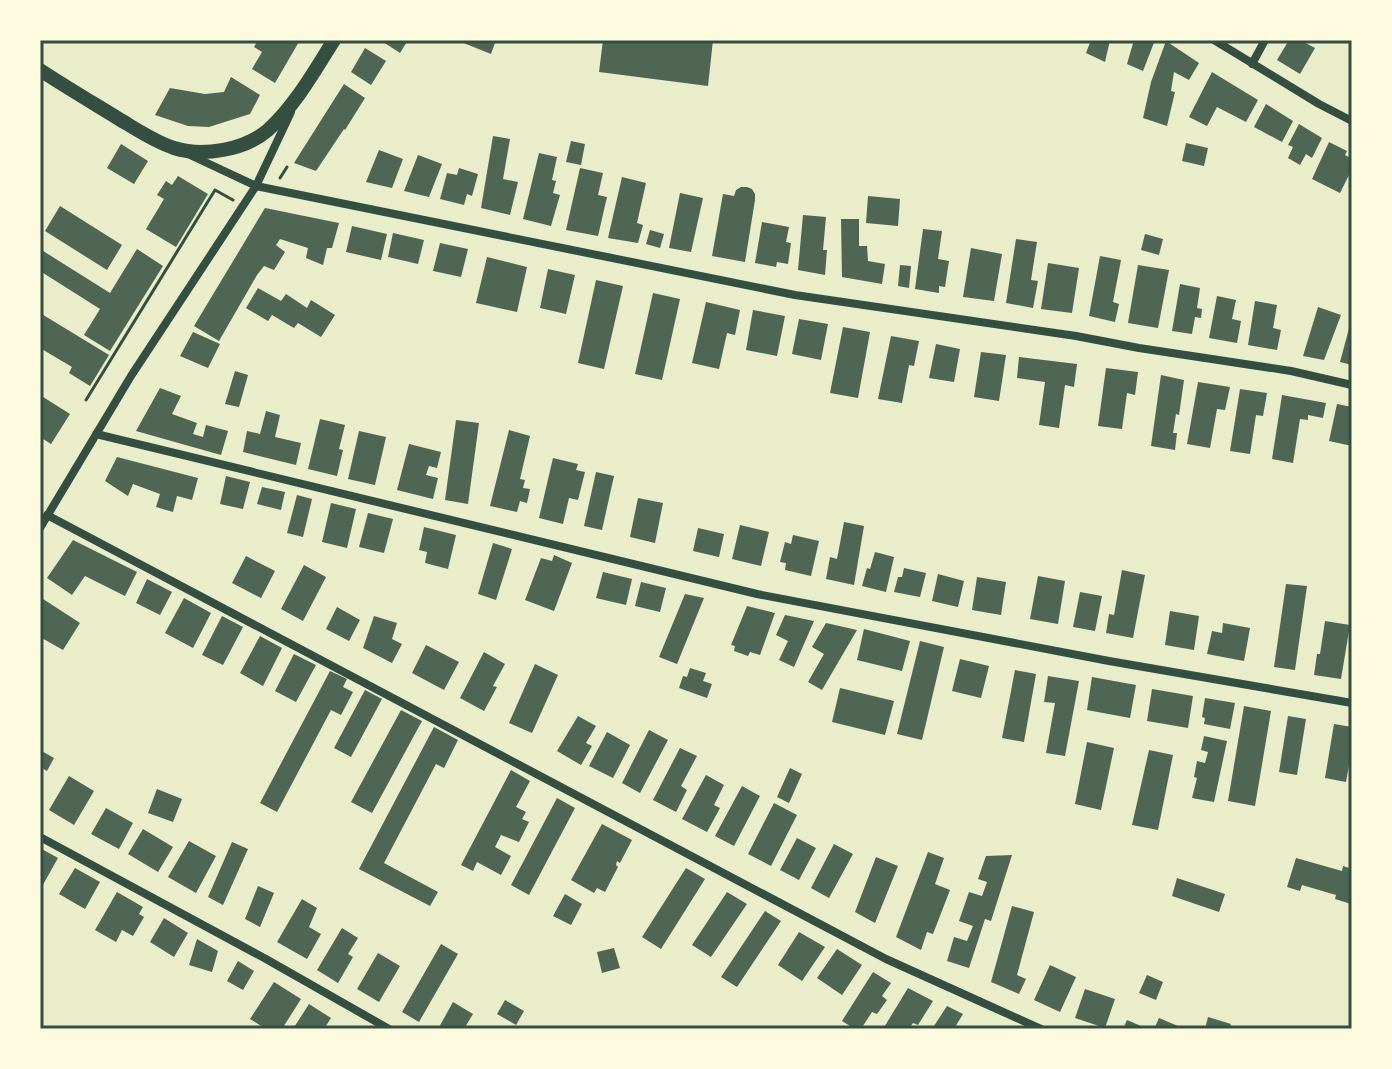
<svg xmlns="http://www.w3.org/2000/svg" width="1392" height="1069" viewBox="0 0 1392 1069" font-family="'DejaVu Sans',sans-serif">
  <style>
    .building { fill: #4f6655 }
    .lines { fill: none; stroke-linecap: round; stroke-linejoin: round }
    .path { stroke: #344e41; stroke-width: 3 }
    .minor { stroke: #344e41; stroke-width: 8 }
    .primary { stroke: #344e41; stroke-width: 14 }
    .neatline { fill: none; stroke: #344e41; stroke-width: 3 }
  </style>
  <rect width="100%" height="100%" fill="#e9edc9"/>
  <!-- building -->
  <path class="building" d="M258,40H300L275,83L252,69L262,52L254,47Z
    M380,40H408L400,53Z
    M456,40H496L491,54Z
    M603,40H713L708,86L599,72Z
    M1091,40H1110L1105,62L1086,53Z
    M1134,40H1155L1143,71L1127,64Z
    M1289,40H1300L1315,48L1300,74L1277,60Z
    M1166,41L1199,63L1189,80L1174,72L1171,91L1175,92L1167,126L1143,118L1151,82Z
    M365,48L386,61L371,85L351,72Z
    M1212,72L1258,100L1246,122L1217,107L1207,126L1189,117Z
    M231,77L260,95L250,114L209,127L188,126L155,115L170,88L205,94L224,92Z
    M344,84L365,98L345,130L344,129L316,171L294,163Z
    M1266,104L1293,121L1282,142L1254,127Z
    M1299,124L1322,138L1312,158L1306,154L1300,165L1288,158L1293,147L1288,145Z
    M493,136L510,139L503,179L518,182L510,215L481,208Z
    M571,141L585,144L581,165L566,162Z
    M1329,142L1347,151L1345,155L1352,159V169L1340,193L1312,179Z
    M1186,143L1208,148L1204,166L1182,161Z
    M121,144L148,161L134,184L107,168Z
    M379,150L403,159L392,188L366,182Z
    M539,153L557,157L552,180L556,181L553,193L560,195L551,226L523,219Z
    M418,155L442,164L429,197L404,191Z
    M459,168L478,174L472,196L467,194L464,205L440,199L447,173L457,175Z
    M580,168L603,173L598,195L607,197L598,236L566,230Z
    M178,176L208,194L176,247L146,229L164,199L157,195L166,181L172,185Z
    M622,177L646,183L637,223L643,225L638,243L608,238Z
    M741,187H747L752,189L755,194V200L745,262L712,256L723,194L734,196L736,190Z
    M680,193L703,198L691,252L669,248Z
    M868,196L900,199L898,226L866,223Z
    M60,206L122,245L107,270L45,231Z
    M265,208L339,223L332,248H327L323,265L306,258L308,248L280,239L276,245L285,252L274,270L264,266L257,275L219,341L194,326Z
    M803,215L826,217L823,250H827L825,275L798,270Z
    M841,219H859V246H867L868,261L885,264L882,284L842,277Z
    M762,222L789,227L786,242L791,243L788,264L777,262L776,267L755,263Z
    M352,226L387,234L381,260L346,252Z
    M923,229L942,231L938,259L949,261L945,287L939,286V293L915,289Z
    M650,230L664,234L660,248L646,244Z
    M393,233L424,240L418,264L388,257Z
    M1145,234L1163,239L1159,255L1141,250Z
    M1016,239L1037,242L1031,280L1038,281L1033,308L1006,303Z
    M440,243L468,249L461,277L433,271Z
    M971,248L1002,254L994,301L963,297Z
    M40,249L110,293L137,249L163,266L110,351L84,335L100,309L40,271Z
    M1100,256L1121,260L1113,302L1119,304L1115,322L1089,316Z
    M487,257L527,267L517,312L476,303Z
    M1048,263L1079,268L1072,313L1041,309Z
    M900,265L911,266L909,288L898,286Z
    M1138,265L1169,270L1158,328L1128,323Z
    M548,269L575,275L566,314L540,308Z
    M596,280L623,286L604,369L578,363Z
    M1180,284L1200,288L1197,308L1202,309L1201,318L1195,317L1192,334L1172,331Z
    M258,288L281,301L286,294L307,308L311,300L335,315L321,337L298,323L294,328L272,315L268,321L246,308Z
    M653,293L680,299L662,380L635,374Z
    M1217,296L1236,300L1232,319L1241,321L1237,343L1209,338Z
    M1255,301L1277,305L1273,328L1281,330L1277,350L1248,345Z
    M706,302L740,310L735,335L727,333L719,369L692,363Z
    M1318,307L1341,315L1324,360L1303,356Z
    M753,310L785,316L777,356L746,350Z
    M40,313L109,355L90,386L69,373L72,367L40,348Z
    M799,319L828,324L821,360L792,354Z
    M1351,321H1352V365L1340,362Z
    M843,327L870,332L858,398L830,393Z
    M193,332L220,344L208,368L180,356Z
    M891,336L919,341L914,366L909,365L902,403L878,399Z
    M936,344L960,349L954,382L929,378Z
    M981,352L1006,355L999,401L974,397Z
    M1019,357L1077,364L1074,387L1065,385L1059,428L1039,425L1045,382L1017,378Z
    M1106,368L1138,372L1135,395L1127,393L1122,429L1098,426Z
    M235,371L248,375L239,407L225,404Z
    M1161,375L1184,380L1179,415L1176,414L1173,433H1177L1175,450L1151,446Z
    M1198,382L1230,387L1225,410L1217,409L1210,448L1187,444Z
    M160,388L181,396L172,414L197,423L193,434L203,437L206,425L228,431L221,455L136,431Z
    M1240,389L1267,393L1263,416L1256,415L1250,454L1230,451Z
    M40,395L70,414L51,444L40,437Z
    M1282,395L1326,403L1323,418L1308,415V420L1300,419L1293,463L1272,459Z
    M1337,404L1352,407V446L1329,441Z
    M266,411L280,415L275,437L301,443L296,465L243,452L247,431L260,434Z
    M320,419L345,425L339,449L343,450L337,476L308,469Z
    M456,420L479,423L468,504L445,500Z
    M509,430L530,436L520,479L525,480L523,488L530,489L527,503L520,501L517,512L490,506Z
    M359,431L386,437L375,485L348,479Z
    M409,444L441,452L437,468L429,466L426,475L438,478L433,499L397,490Z
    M117,457L198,478L192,500L177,496L173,512L156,507L160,494L133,484L128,496L105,481Z
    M553,458L578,464L576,470L585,472L578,500L569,498L563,524L539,518Z
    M596,472L614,476L602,530L584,526Z
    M226,476L250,482L243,509L220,504Z
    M262,487L285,492L281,510L257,504Z
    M297,495L312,499L303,537L287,533Z
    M638,498L663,503L655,543L630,537Z
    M331,503L356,509L347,548L322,542Z
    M368,513L393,519L384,553L359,547Z
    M844,522L864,526L854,585L826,579L830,557L837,559Z
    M740,525L769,532L761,566L732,559Z
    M424,527L456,535L448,569L425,563L427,552L419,550Z
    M698,528L724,534L719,557L693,551Z
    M793,535L819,541L811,576L785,570L786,563L780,562L785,542L791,544Z
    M73,540L137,572L125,596L85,576L72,595L47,578Z
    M493,543L512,549L496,600L478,594Z
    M875,552L894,557L886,592L862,586L867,568L870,569Z
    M554,555L572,563L554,611L525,600L541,558L552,561Z
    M246,556L275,571L261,598L232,583Z
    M304,565L326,577L303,621L281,609Z
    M904,568L926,573L920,597L894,592L898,577H902Z
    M1122,570L1145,575L1133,638L1106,633L1109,614L1114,615Z
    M603,572L632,579L626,605L596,598Z
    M938,574L964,581L958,607L932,601Z
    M1038,576L1065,581L1058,624L1030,619Z
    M977,577L1006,582L1001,615L972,610Z
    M147,579L172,592L160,615L136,603Z
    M641,582L666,588L660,612L635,606Z
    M1286,584L1307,586L1295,670L1274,667Z
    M1080,592L1102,596L1095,631L1073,627Z
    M685,594L704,598L677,664L659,657Z
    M40,597L80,623L63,650L40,637Z
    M184,598L211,613L193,648L165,633Z
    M747,606L775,613L760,655L750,652L748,656L734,651L735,646L731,645Z
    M337,607L360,620L349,641L326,629Z
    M1170,611L1199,616L1194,650L1165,645Z
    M785,615L814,621L794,667L779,660L788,641L776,635Z
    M222,616L243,627L223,665L202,655Z
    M374,616L397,623L392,639L402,644L392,663L363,648Z
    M1325,621L1350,625L1341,679L1314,675L1317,654H1320Z
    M826,623L857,630L822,690L808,682L824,654L812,647Z
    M1223,623L1250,628L1244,661L1207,654L1212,631L1222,633Z
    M864,629L910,641L902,671L857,660Z
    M260,636L282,648L263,686L240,673Z
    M920,641L944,647L922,740L897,734Z
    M426,645L459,662L444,690L412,673Z
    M484,652L505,664L493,686L497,687L484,711L460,698Z
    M294,654L316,665L296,702L275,691Z
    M960,659L989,666L981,698L952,691Z
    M535,664L558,675L532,733L509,723Z
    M690,668L706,673L703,681L712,684L707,698L679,688L683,676L687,677Z
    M1015,670L1036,674L1024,742L1002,738Z
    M330,671L347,679L343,687L353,692L341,715L331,710L277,812L260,803Z
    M1048,676L1079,681L1065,756L1046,753L1055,703L1044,702Z
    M1092,677L1136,685L1130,718L1087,710Z
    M840,688L894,701L885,735L832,722Z
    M1152,689L1193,696L1188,728L1147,721Z
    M365,690L382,699L351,757L334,748Z
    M1205,698L1235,703L1230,729L1204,724L1205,718L1202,717Z
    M1244,706L1271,711L1255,806L1228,801Z
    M401,710L422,721L372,813L351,802Z
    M578,716L596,726L586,743L592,746L581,765L557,751Z
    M1288,716L1306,719L1297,775L1279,772Z
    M1334,724L1352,727V748L1346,782L1325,778Z
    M434,727L458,740L444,768L436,764L384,863L438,892L430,906L359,869Z
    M649,730L668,740L640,793L622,783Z
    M607,732L630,745L613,778L589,766Z
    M1204,736L1227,741L1214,802L1192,798L1197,778L1194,777L1197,761L1205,763L1208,752L1201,750Z
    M1087,742L1114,748L1101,810L1075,804Z
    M680,748L697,756L681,786L687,790L676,812L653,800Z
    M40,750L54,758L47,771L40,767Z
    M1149,750L1173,755L1158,830L1132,825Z
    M790,768L802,774L789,803L777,797Z
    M511,770L530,781L516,807L526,812L522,819L529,822L519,842L501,835L495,847L511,856L501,875L477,862L473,871L461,865Z
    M706,775L724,785L714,805L720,808L707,832L682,819Z
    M69,776L94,791L74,825L49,810Z
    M742,786L760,796L734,846L715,836Z
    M157,789L182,799L173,822L148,813Z
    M557,798L575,808L529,895L511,885Z
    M774,803L797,815L771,866L748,854Z
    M106,808L133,823L119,849L91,834Z
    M602,824L632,840L620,863L617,861L616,865L618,867L605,892L597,888L594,893L571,880Z
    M143,829L173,847L158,872L128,854Z
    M797,838L816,848L799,880L780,870Z
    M189,841L216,856L196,893L168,877Z
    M232,842L248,849L223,905L208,897Z
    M834,844L853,854L829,898L811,888Z
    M40,848L58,858L40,890Z
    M928,852L944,858L935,884L950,890L933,934L927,932L921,950L896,937Z
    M1012,855L991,921L985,919L969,968L947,961L954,937L967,941L973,926L959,921L969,892L982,896L987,882L978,879L986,856Z
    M876,857L898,866L875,923L855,912Z
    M1296,858L1342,871L1343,866L1352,869L1351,904L1335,899L1336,895L1302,885L1300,891L1287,887Z
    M75,868L100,882L85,909L59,894Z
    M686,868L705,879L661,949L642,937Z
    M1177,878L1225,894L1219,912L1172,896Z
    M258,886L274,893L260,927L245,919Z
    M117,892L143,907L139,914L144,917L133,936L122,930L116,942L95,930Z
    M727,892L747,904L711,957L692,945Z
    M565,894L582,904L571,925L553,916Z
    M302,899L317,908L309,927L321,934L307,959L277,942Z
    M1012,906L1034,912L1017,975L1026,979L1019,994L991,982Z
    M765,911L781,921L737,987L721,977Z
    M164,918L188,933L174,957L150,942Z
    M342,928L358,938L348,954L353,957L338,983L317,970Z
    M799,932L825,947L802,981L778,965Z
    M197,939L218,951L212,972L189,965Z
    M441,944L458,954L419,1022L402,1012Z
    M614,948L620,968L602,973L597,952Z
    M837,949L862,965L842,995L817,978Z
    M378,953L400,966L379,1002L357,989Z
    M238,961L254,971L243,990L227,981Z
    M1050,965L1076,977L1060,1012L1034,1000Z
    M873,972L891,983L882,996L887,1000L877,1014L872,1012L861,1029H855L842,1021Z
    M1147,975L1163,982L1156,1000L1139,993Z
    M274,982L301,999L282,1029H266L250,1019Z
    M908,988L933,1001L918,1025L913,1023L909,1029H883Z
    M1085,989L1115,999L1105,1028L1075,1018Z
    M505,1000L524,1011L516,1025L497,1014Z
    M453,1002L473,1014L464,1029H438Z
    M309,1004L331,1018L324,1029H293Z
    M947,1006L963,1014L954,1029H932Z
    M1208,1017L1231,1024L1229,1029H1205Z
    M1159,1018L1185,1029H1154Z
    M1127,1020L1148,1029H1123Z"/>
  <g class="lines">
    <!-- path -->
    <path class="path" d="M280,178L287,167
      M86,400L215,190L233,200"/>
    <!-- minor -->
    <path class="minor" d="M1214,40L1319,104L1352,121
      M1252,64L1265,40
      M190,155L256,186L795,295L1076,336L1139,348L1291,371L1352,385
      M96,434L757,594L1109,661L1352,703
      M47,515L886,959L1041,1029
      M40,528L131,376L256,186L291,112
      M40,837L266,959L389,1029"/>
    <!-- primary -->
    <path class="primary" d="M40,70C66,87 93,103 119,119C136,129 155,142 174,148C203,157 245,150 268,130C295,106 315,70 334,40"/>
  </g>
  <!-- border -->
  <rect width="1392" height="1069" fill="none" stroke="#fefae0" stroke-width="84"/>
  <rect x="42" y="42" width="1308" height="985" class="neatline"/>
</svg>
